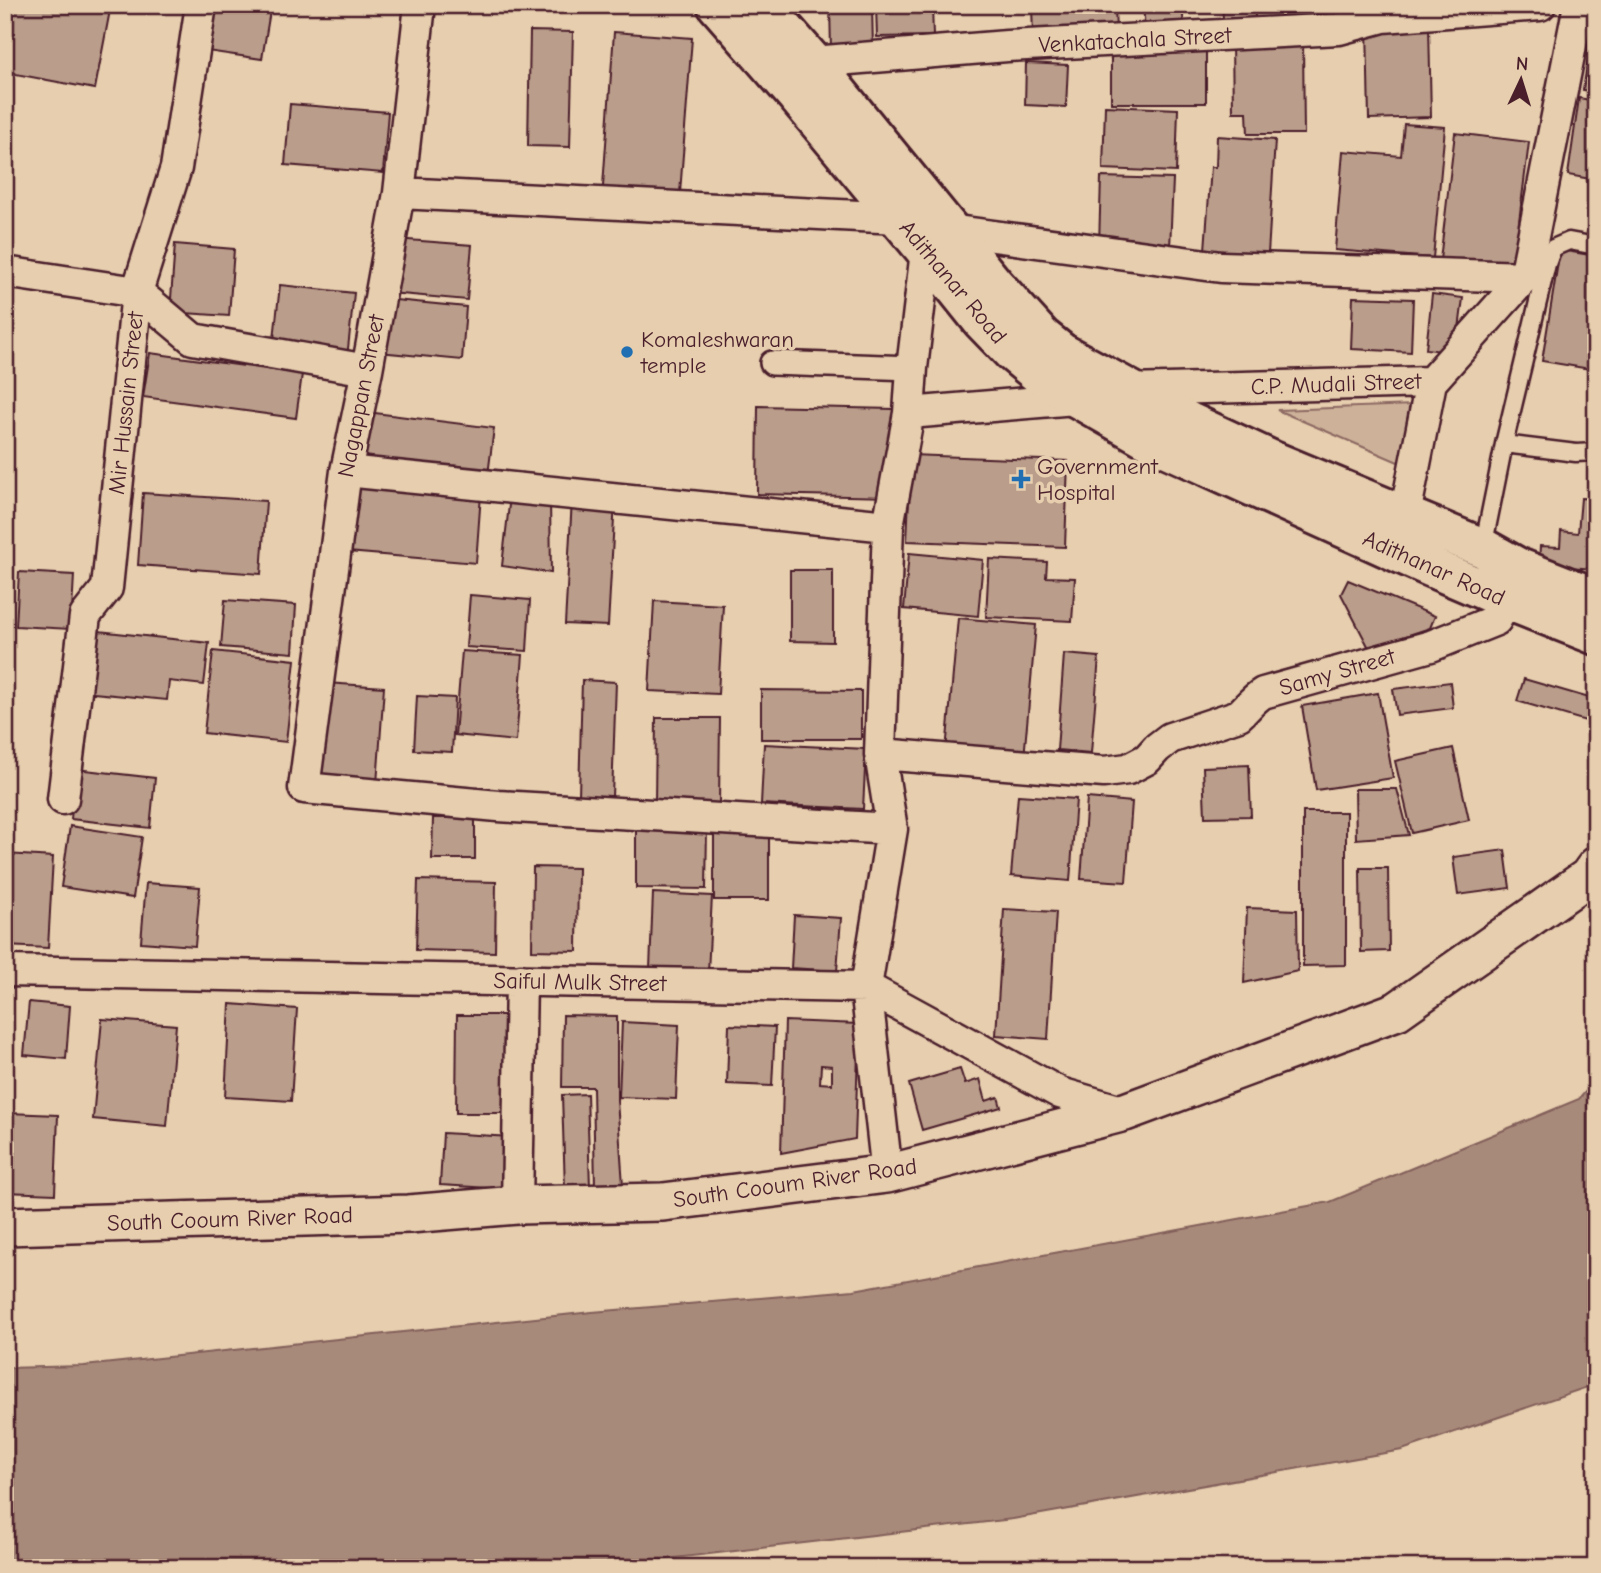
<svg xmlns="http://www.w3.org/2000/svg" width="1601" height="1573" viewBox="0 0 1601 1573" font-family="'Comic Neue',sans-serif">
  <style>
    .green { fill: #cdb299; stroke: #8c6862; stroke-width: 2 }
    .water { fill: #a88a7a; stroke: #825f5a; stroke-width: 2 }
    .building { fill: #ba9d8a; stroke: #4a1f2b; stroke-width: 2; fill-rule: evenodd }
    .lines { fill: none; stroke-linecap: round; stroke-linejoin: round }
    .service-casing { stroke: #4a1f2b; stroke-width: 21 }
    .pedestrian-casing { stroke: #4a1f2b; stroke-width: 28 }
    .minor-casing { stroke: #4a1f2b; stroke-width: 35 }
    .tertiary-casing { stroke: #4a1f2b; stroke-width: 42 }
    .secondary-casing { stroke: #4a1f2b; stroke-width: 44 }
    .service { stroke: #e6ceae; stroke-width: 16 }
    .pedestrian { stroke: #e6ceae; stroke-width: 23 }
    .minor { stroke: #e6ceae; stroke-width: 30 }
    .tertiary { stroke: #e6ceae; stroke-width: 37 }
    .secondary { stroke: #e6ceae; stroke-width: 38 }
    .poi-dot { fill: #1f6fb2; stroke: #e6ceae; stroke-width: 2.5 }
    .labels { text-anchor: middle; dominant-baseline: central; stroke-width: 7; stroke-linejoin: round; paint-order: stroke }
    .street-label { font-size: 23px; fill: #4a1f2b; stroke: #e6ceae }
    .poi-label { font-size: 23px; fill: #4a1f2b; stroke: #e6ceae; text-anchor: start }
  </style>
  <rect width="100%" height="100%" fill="#e6ceae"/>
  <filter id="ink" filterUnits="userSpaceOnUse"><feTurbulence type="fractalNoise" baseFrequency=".0143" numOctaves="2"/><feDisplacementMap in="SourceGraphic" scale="14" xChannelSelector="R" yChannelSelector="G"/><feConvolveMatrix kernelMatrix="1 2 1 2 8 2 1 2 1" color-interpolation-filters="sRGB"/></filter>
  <g filter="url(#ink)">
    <!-- green -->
    <path class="green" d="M1414,405L1405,465L1277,410Z"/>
    <!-- water -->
    <path class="water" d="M1596,1080V1384L1402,1450L1013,1519L587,1568H5V1368L84,1366L592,1312L854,1290L1330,1202L1579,1099Z"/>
    <!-- building -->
    <path class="building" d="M5,5H111L95,89L5,72Z
      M206,5H271L262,59L200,50Z
      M830,5H872L873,49L831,50Z
      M876,5H932L933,36L877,37Z
      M1032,5H1115L1116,34L1033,37Z
      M1143,5H1182L1184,27L1145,30Z
      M1222,5H1254L1256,27L1224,31Z
      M1594,22H1596V92L1583,90Z
      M1429,25L1431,117L1369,119L1367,26Z
      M530,31L573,32L570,147L528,146Z
      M614,32L692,38L679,206L602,200Z
      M1303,42L1304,134H1248L1247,112H1233L1232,43Z
      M1111,44H1206V103H1111Z
      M1026,63L1068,65L1066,107L1025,105Z
      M1579,98L1596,101V180L1568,175Z
      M290,104L388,112L383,173L285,165Z
      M1105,106L1178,109L1176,172L1103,169Z
      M1404,124L1445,127L1433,258L1335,250L1343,151L1401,156Z
      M1455,133L1529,142L1513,269L1440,260Z
      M1217,136L1275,140L1268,254L1205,250L1211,167H1216Z
      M1101,177L1173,179L1170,248L1099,245Z
      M395,239L472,245L467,300L390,293Z
      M175,244L234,249L229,316L170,312Z
      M1560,250L1596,256V370L1542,361Z
      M280,285L354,293L347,358L273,348Z
      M1432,294L1463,298L1456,353L1426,349Z
      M1353,297L1413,299L1411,352L1351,349Z
      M385,299L466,307L462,360L379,352Z
      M150,353L302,374L296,418L143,397Z
      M758,406L894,409L892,497L757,494Z
      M367,412L494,428L487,483L360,467Z
      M911,455L1068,461L1065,547L907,541Z
      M354,484L481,494L476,563L348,552Z
      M143,493L266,501L261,574L138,565Z
      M510,496L550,498L551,573L502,566Z
      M1581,498L1596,499V569L1539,565L1540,546L1560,547L1561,531L1578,533Z
      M572,499L615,501L608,626L565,624Z
      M909,553L983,560L978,616L904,609Z
      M989,559L1047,562L1046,577L1075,578L1072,621L986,617Z
      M790,570H833V642L790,641Z
      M19,572L74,575L71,629L16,626Z
      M1348,580L1435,616L1430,628L1369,648L1341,594Z
      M470,595L530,600L527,651L466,647Z
      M225,600L296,605L293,653L221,647Z
      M654,601L723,605L718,694L649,691Z
      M958,618L1036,625L1024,758L946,751Z
      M89,630L209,643L204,685L169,681L167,700L83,692Z
      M213,651L295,660L286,742L204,733Z
      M462,651L523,655L516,741L455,735Z
      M1064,654L1099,657L1091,753L1057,750Z
      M1524,679L1596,700V724L1517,701Z
      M582,680L616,682L612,797L579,796Z
      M1450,682L1453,708L1397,715L1393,689Z
      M326,683L384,687L377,784L320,780Z
      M761,690L861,691V739H761Z
      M1378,693L1393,778L1316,790L1302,706Z
      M417,696L455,698L452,752L414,750Z
      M656,718H720L719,805L655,804Z
      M764,744L866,749L863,809L761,804Z
      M1453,748L1469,820L1412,833L1395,761Z
      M1249,765L1251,816L1205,817L1203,767Z
      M76,769L155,778L150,828L71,819Z
      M1355,789H1397L1409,835L1356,839Z
      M1018,795L1076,799L1070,881L1011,876Z
      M1087,798L1132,802L1126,882L1081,879Z
      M1303,812H1346V965L1303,966Z
      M433,818H475V859H432Z
      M70,826L142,837L133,898L61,887Z
      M636,827L707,828L706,889L636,888Z
      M714,829L769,830V900H714Z
      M1505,850L1510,888L1458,895L1453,857Z
      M6,854L53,857L48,948L5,946Z
      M533,867L578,868L577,951L532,950Z
      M1360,868H1388L1389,951L1361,952Z
      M418,880L496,882L495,952L416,950Z
      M146,883L200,887L195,946L141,942Z
      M653,893L712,896L708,972L650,969Z
      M1247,908L1297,910L1298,971L1244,983Z
      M1004,909L1056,912L1048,1039L996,1035Z
      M794,915L841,918L837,971L791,968Z
      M29,1002L70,1006L66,1059L24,1055Z
      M230,1004L297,1009L291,1101L225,1097Z
      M457,1015H510L508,1113H456Z
      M563,1015L617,1016V1100L623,1185L595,1186L593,1087H562Z
      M102,1019L176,1025L167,1126L93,1119Z
      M785,1021L859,1024L855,1139L781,1153ZM821,1065L832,1066V1084L820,1083Z
      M622,1022L679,1025L676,1099L619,1097Z
      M729,1025L775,1027L772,1086L727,1084Z
      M960,1069L965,1084L980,1079L986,1101L998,1097L1001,1107L922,1130L909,1084Z
      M587,1094L590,1188L565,1189L562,1095Z
      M8,1113L58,1115L55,1194L5,1192Z
      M443,1133L511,1137L508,1189L440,1185Z"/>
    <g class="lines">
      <!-- service casing -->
      <g class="service-casing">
        <path id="service" d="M1504,444L1576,453L1596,452
          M1483,548L1504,444L1547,264L1553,248L1569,241L1596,246"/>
      </g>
      <!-- pedestrian casing -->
      <g class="pedestrian-casing">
        <path id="pedestrian" d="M772,363L912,368"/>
      </g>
      <!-- minor casing -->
      <g class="minor-casing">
        <path id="minor" d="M420,5L399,193L367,370L346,471L304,788L498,806L892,829
          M813,62L1007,46L1339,29L1383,17L1540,5
          M399,193L899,218
          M949,230L1221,267L1525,277
          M5,272L137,292L193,339L367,370
          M1129,390L1431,382L1525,277L1579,5
          M909,413L1087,398
          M346,471L888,526
          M1405,515L1431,382
          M880,754L1104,772L1128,769L1147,759L1157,748L1170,738L1239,715C1248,707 1253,699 1263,693L1431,646L1496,620L1507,600
          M63,799L85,616L107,588L137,292L176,168L201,5
          M5,971L866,987L1060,1093L1125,1112
          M887,1174L866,987L892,829L880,754L888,526L909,413L912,368L926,251
          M517,1205L521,980"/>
      </g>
      <!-- tertiary casing -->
      <g class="tertiary-casing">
        <path id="tertiary" d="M5,1226L409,1214L517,1205L663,1202L887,1174L1125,1112L1397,1011L1588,877L1596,866"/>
      </g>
      <!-- secondary casing -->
      <g class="secondary-casing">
        <path id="secondary" d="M717,5L796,95L926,251L982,321L1012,352L1037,373L1079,399L1152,441L1430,567L1507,600L1596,635
          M763,5L813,62L993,283L1042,337L1062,353L1189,422L1271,460L1483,548L1519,568L1596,598"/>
      </g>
      <!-- service -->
      <use href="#service" class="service"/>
      <!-- pedestrian -->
      <use href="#pedestrian" class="pedestrian"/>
      <!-- minor -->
      <use href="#minor" class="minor"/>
      <!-- tertiary -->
      <use href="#tertiary" class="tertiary"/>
      <!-- secondary -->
      <use href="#secondary" class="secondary"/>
    </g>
  </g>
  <!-- markers -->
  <g class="poi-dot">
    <circle cx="627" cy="352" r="7"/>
    <path d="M1017.5 468.5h7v7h7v7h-7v7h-7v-7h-7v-7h7z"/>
  </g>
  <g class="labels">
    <!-- street labels -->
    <g class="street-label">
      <text transform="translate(1135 40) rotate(-3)">Venkatachala Street</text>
      <text transform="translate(953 282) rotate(50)">Adithanar Road</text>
      <text transform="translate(1336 384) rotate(-2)">C.P. Mudali Street</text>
      <text transform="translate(361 396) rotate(-79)">Nagappan Street</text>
      <text transform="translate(126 403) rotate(-84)">Mir Hussain Street</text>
      <text transform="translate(1434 568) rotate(24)">Adithanar Road</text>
      <text transform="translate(1337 672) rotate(-16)">Samy Street</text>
      <text transform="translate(580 982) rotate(1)">Saiful Mulk Street</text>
      <text transform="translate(795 1183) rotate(-8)">South Cooum River Road</text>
      <text transform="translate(230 1219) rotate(-2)">South Cooum River Road</text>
    </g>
    <!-- poi labels -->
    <g class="poi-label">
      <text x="641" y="339">Komaleshwaran<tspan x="641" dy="26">temple</tspan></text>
      <text x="1037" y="466">Government<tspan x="1037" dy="26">Hospital</tspan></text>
    </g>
  </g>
  <!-- margin -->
  <rect width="1601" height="1573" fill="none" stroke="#e6ceae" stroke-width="28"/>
  <rect x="14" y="14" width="1573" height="1545" fill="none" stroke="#4a1f2b" stroke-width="2.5" filter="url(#ink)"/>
  <!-- north arrow -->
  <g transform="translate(1521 80) rotate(4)" stroke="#e6ceae" stroke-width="5" paint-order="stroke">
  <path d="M0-5L12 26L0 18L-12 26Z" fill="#4a1f2b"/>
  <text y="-10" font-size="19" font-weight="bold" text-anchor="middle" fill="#4a1f2b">N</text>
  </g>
</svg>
